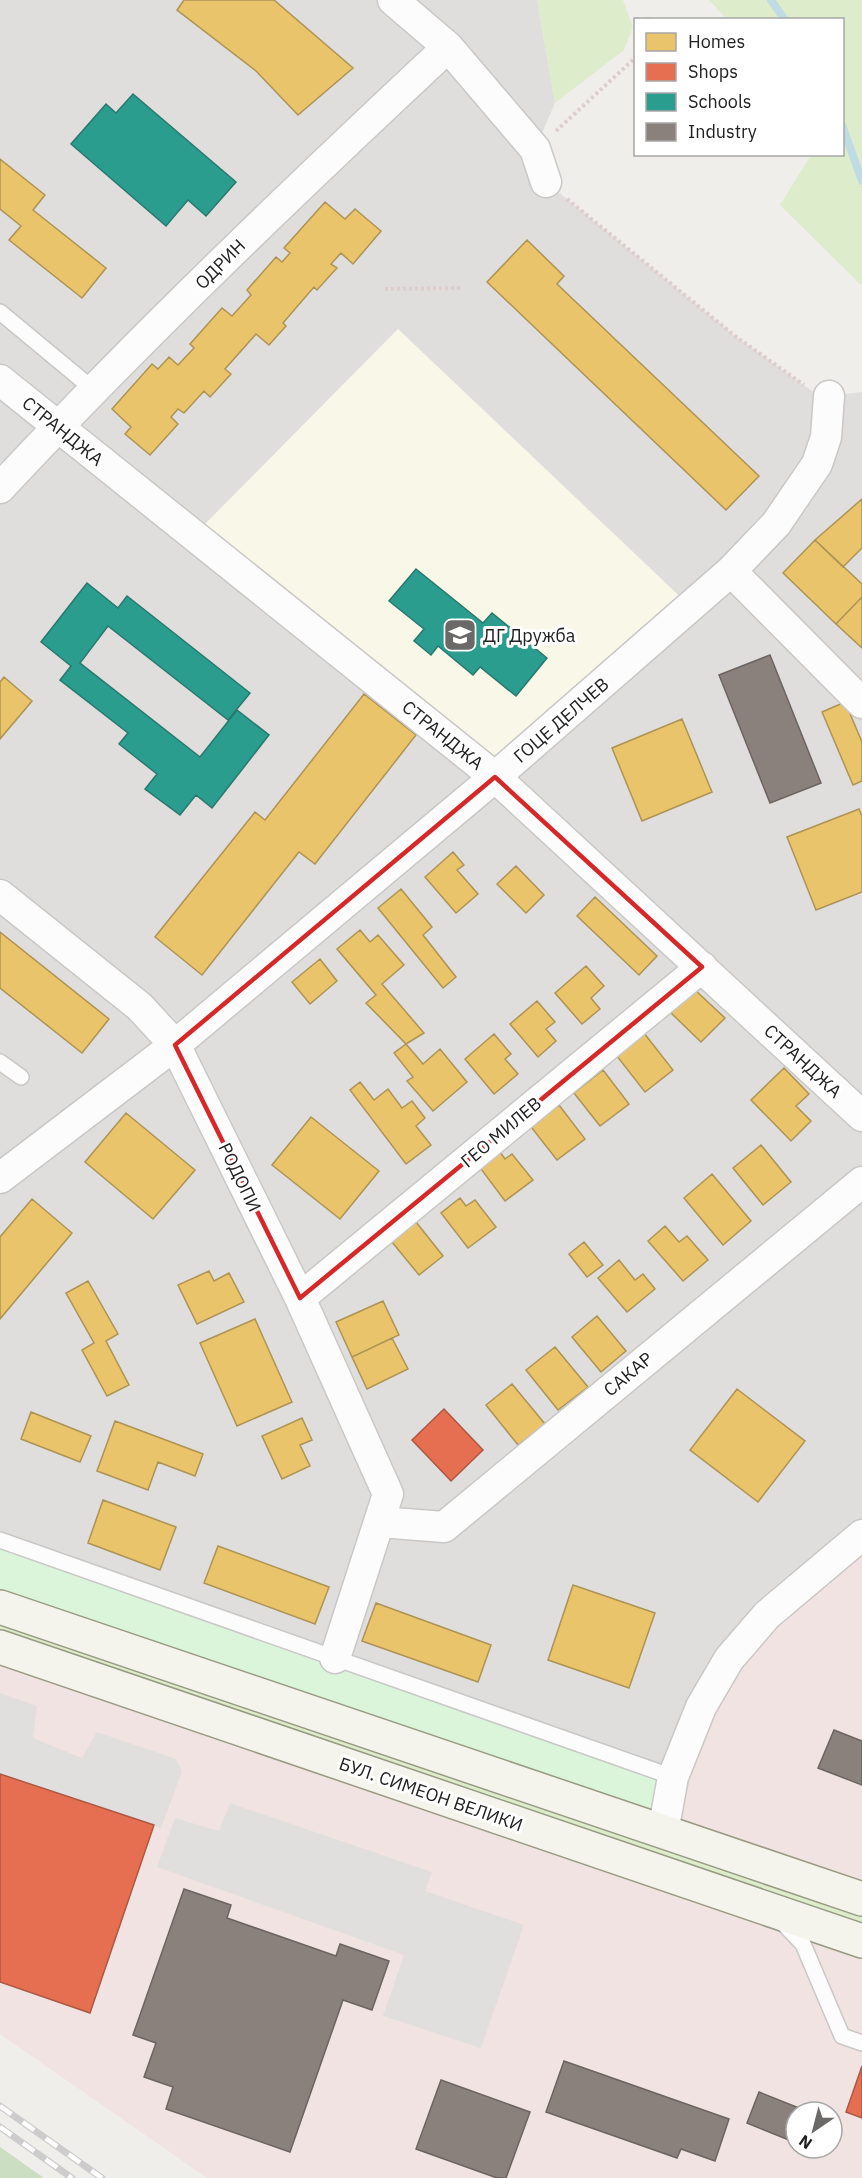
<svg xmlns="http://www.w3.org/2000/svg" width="862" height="2178" viewBox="0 0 862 2178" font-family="'IBM Plex Sans',sans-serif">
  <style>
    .residential { fill: #dfdedc }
    .commercial { fill: #f1e3e1; fill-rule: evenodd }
    .education { fill: #f8f7e8 }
    .grass { fill: #ddeccb }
    .forest { fill: #cbdec1 }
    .park { fill: #daf5da }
    .parking { fill: #e0dfde }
    .homes { fill: #e9c46a; stroke: #ad9354; stroke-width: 1.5 }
    .shops { fill: #e76f51; stroke: #ac5843; stroke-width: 1.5 }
    .schools { fill: #2a9d8f; stroke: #28786e; stroke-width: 1.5 }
    .industry { fill: #8a817c; stroke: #6b6461; stroke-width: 1.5 }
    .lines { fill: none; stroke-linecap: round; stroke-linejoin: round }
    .stream { stroke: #bfdbe3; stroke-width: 8 }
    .lane-casing { stroke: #c9c8c7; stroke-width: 18 }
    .street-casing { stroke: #c9c8c7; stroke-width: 33 }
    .secondary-casing { stroke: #999a82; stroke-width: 36 }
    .path { stroke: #dccecd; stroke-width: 4; stroke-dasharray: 3 3; stroke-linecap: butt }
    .lane { stroke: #fdfcfc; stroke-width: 15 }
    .street { stroke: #fdfcfc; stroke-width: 30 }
    .secondary { stroke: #f4f4ed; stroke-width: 33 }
    .rail-casing { stroke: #ccc; stroke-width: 7 }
    .rail { stroke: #fff; stroke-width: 4.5; stroke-dasharray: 14; stroke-linecap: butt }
    .marked { fill: none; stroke: #d62828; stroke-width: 4.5; stroke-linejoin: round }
    .labels { text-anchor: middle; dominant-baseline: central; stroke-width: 6; stroke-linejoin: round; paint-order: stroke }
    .street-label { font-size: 18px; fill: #222; stroke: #fff }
    .poi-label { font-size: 18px; fill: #222; stroke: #fff; text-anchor: start }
  </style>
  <rect width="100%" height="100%" fill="#f0eeeb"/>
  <!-- residential -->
  <path class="residential" d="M0,0H537L555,103L535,149L546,182L735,336L812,391L829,396L862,392V1535L673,1777L0,1607Z"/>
  <!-- commercial -->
  <path class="commercial" d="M862,1535V1899L663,1832L701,1707Z
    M0,1647L862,1941V2178H207L0,2034ZM796,2112H832V2148H796Z"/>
  <!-- education -->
  <path class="education" d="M398,329L691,607L495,777L194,535Z"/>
  <!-- grass -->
  <path class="grass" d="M537,0H623L633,27L624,50L555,103Z
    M709,0H862V286L780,205L811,155L842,154V20L727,19Z
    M0,1617L862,1914V1934L0,1630Z"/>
  <!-- forest -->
  <path class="forest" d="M0,2147L44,2178H0Z"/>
  <!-- park -->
  <path class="park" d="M0,1540L673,1777L663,1832L0,1607Z"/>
  <!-- parking -->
  <path class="parking" d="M0,1693L37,1706L33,1738L82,1758L97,1732L176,1759L182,1771L161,1828L0,1774Z
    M230,1803L432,1872L425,1891L524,1925L481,2048L383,2016L404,1955L157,1867L175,1818L219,1831Z"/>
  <!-- homes -->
  <path class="homes" d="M184,0H274L353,68L298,115L256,71L177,10Z
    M0,159L45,195L33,210L106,268L82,298L9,240L21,226L0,209Z
    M325,202L345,219L355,209L381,231L353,264L341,253L331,264L337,268L317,290L314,287L283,323L286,326L269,345L256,334L225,369L231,374L210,397L204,391L184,413L178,409L171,417L178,424L150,455L125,434L131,427L112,409L152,364L158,369L169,357L178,365L194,348L190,344L222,308L232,316L251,295L247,290L276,257L282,262L290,253L284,248Z
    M527,240L564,276L557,284L759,476L726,510L487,282Z
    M862,499V548L843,567L815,540Z
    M815,540L862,584V597L836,624L783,573Z
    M862,597V648L836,624Z
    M4,677L32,701L0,739V682Z
    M364,694L416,735L315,864L299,852L202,975L155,937L255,812L265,820Z
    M845,702L862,742V781L853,785L822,712Z
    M682,719L712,792L642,821L612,748Z
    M859,809L862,816V892L816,910L787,837Z
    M453,852L464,865L457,870L478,894L456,913L425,877Z
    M516,866L544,895L526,913L497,884Z
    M401,889L432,927L423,935L456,977L443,988L378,908Z
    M595,897L657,956L639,975L577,916Z
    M360,930L370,942L378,935L404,965L382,984L424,1033L406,1044L366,1003L376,995L337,949Z
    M0,932L109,1019L82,1053L0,988Z
    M320,959L337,981L310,1004L292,982Z
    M586,966L604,986L591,998L600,1009L582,1024L555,993Z
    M694,989L725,1018L701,1042L671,1013Z
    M537,1001L555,1022L546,1029L556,1041L538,1057L510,1024Z
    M644,1033L673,1070L645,1092L616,1055Z
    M494,1034L511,1054L505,1059L518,1074L494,1094L465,1059Z
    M406,1044L423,1064L440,1049L467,1082L433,1111L407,1081L413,1077L394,1053Z
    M784,1068L809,1094L796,1106L811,1121L791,1141L751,1100Z
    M603,1070L629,1104L600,1126L574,1093Z
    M360,1082L374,1100L388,1089L402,1108L412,1101L425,1118L416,1126L431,1145L406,1164L350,1090Z
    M559,1105L585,1139L557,1160L531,1127Z
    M126,1113L195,1170L153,1219L85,1162Z
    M311,1117L379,1171L340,1219L272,1165Z
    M761,1145L791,1182L763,1205L733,1168Z
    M498,1149L505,1159L512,1154L533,1180L505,1201L478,1165Z
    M712,1174L751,1221L723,1245L684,1198Z
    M460,1198L466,1206L475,1200L496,1227L468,1248L441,1213Z
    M32,1199L72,1233L0,1319V1237Z
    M416,1222L443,1256L419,1275L392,1242Z
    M665,1226L679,1242L687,1236L708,1260L683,1281L648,1241Z
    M584,1242L603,1265L587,1277L569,1254Z
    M619,1260L635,1280L643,1274L655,1289L627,1312L598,1278Z
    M209,1271L214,1281L229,1273L244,1302L197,1324L178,1285Z
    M88,1281L118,1334L106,1341L129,1385L107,1396L82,1350L94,1343L66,1293Z
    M383,1301L399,1335L352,1357L336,1322Z
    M597,1316L626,1351L601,1372L572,1337Z
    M255,1319L292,1402L237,1426L200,1343Z
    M392,1338L408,1369L367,1389L352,1357Z
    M555,1347L588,1387L558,1410L526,1370Z
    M512,1384L545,1424L518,1445L486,1405Z
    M737,1389L805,1441L758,1502L690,1450Z
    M31,1412L91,1436L80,1462L21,1439Z
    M302,1418L312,1440L300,1445L310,1466L282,1479L262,1436Z
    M115,1421L203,1454L195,1476L158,1462L148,1490L97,1471Z
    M103,1500L176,1527L160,1570L88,1543Z
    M218,1546L329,1587L315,1624L204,1583Z
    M573,1585L655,1613L629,1688L548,1660Z
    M376,1603L491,1645L478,1682L362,1641Z"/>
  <!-- shops -->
  <path class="shops" d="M444,1409L483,1450L451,1481L412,1440Z
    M0,1774L154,1825L90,2013L0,1982Z
    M862,2066V2118L846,2112Z"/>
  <!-- schools -->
  <path class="schools" d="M133,94L236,182L206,216L188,200L166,226L71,144L106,104L116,113Z
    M416,569L483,623L492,613L547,658L516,696L480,667L473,675L438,646L431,655L414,641L424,629L389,601Z
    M87,583L118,608L127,596L250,693L228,720L108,626L80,663L200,757L237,710L269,735L212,808L196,795L180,815L145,789L157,774L119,744L128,733L60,680L71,666L41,642Z"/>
  <!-- industry -->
  <path class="industry" d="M770,655L821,783L770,803L719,675Z
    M834,1730L862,1741V1785L818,1768Z
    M184,1889L231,1905L227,1918L336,1956L340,1944L389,1961L372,2010L343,2000L290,2152L166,2109L173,2087L144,2077L156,2043L133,2035Z
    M564,2061L729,2119L715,2161L681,2149L677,2158L546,2112Z
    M441,2080L530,2112L506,2178H497L416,2149Z
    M759,2092L809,2112H796V2143L747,2123Z
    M809,2148H823L821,2153Z"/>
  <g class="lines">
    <!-- stream -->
    <path class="stream" d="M771,0L785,20
      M842,125L862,181"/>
    <!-- lane casing -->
    <g class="lane-casing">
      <path id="lane" d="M0,312L94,390
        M0,1062L21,1077
        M0,1540L673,1777
        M783,1923L803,1944L842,2036L862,2043"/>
    </g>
    <!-- street casing -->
    <g class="street-casing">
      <path id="street" d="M393,0L448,47L535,149L546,182
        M0,380L495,777L862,1116
        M0,488C143,335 295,190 448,47
        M731,571L862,703
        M0,895L140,1007L175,1045L300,1298L388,1494L335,1658
        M0,1178L175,1045L495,777L731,571L776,524L817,464L826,437L829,396
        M300,1298L702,967
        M380,1522L444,1527L862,1182
        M663,1832L673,1777L701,1707L729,1659L767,1615L862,1535"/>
    </g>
    <!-- secondary casing -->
    <g class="secondary-casing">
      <path id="secondary" d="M0,1607L862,1899
        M0,1647L862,1941"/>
    </g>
    <!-- path -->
    <path class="path" d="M648,20V17
      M556,131L636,57
      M567,199L735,336L804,385
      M385,289L460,288"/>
    <!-- lane -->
    <use href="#lane" class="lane"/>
    <!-- street -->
    <use href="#street" class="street"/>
    <!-- secondary -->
    <use href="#secondary" class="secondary"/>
    <!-- rail casing -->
    <g class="rail-casing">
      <path id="rail" d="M0,2106L102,2178
        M0,2127L72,2178"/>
    </g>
    <!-- rail -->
    <use href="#rail" class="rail"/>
  </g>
  <!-- marked area -->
  <path class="marked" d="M495,777L702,967L300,1298L175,1045Z"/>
  <!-- icons -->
  <defs>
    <g id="school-square" transform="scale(1.725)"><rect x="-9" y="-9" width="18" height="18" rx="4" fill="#6a6968" stroke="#fff"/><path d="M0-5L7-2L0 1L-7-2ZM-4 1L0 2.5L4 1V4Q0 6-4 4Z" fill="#fff"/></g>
  </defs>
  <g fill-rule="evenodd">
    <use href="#school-square" x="460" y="635"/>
  </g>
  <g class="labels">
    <!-- street labels -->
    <g class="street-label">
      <text transform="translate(220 264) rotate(-45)">ОДРИН</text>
      <text transform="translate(63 431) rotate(39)">СТРАНДЖА</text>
      <text transform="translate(561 720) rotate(-41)">ГОЦЕ ДЕЛЧЕВ</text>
      <text transform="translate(443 735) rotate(39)">СТРАНДЖА</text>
      <text transform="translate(803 1061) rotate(43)">СТРАНДЖА</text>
      <text transform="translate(501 1132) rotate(-40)">ГЕО МИЛЕВ</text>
      <text transform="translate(240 1177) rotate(64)">РОДОПИ</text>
      <text transform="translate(628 1374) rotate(-40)">САКАР</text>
      <text transform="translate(431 1794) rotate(19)">БУЛ. СИМЕОН ВЕЛИКИ</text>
    </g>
    <!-- poi labels -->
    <g class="poi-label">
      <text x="483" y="635">ДГ Дружба</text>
    </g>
  </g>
  <!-- legend -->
  <rect x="634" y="18" width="210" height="138" fill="#ffffff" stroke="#a7a7a7" stroke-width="1.5"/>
  <rect x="646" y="33" width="30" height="18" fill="#e9c46a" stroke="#a7a7a7" stroke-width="1.5"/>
  <text x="688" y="48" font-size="18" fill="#222222">Homes</text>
  <rect x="646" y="63" width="30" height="18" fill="#e76f51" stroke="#a7a7a7" stroke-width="1.5"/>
  <text x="688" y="78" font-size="18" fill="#222222">Shops</text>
  <rect x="646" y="93" width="30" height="18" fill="#2a9d8f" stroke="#a7a7a7" stroke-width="1.5"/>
  <text x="688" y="108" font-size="18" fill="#222222">Schools</text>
  <rect x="646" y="123" width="30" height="18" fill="#8a817c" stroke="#a7a7a7" stroke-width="1.5"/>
  <text x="688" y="138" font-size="18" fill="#222222">Industry</text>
  <!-- north arrow -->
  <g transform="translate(814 2130) rotate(215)"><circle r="28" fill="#ffffff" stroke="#a7a7a7" stroke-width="1.5"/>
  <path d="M0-4.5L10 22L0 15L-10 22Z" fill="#6a6968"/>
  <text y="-9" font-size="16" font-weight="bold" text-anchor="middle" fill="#222222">N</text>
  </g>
</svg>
